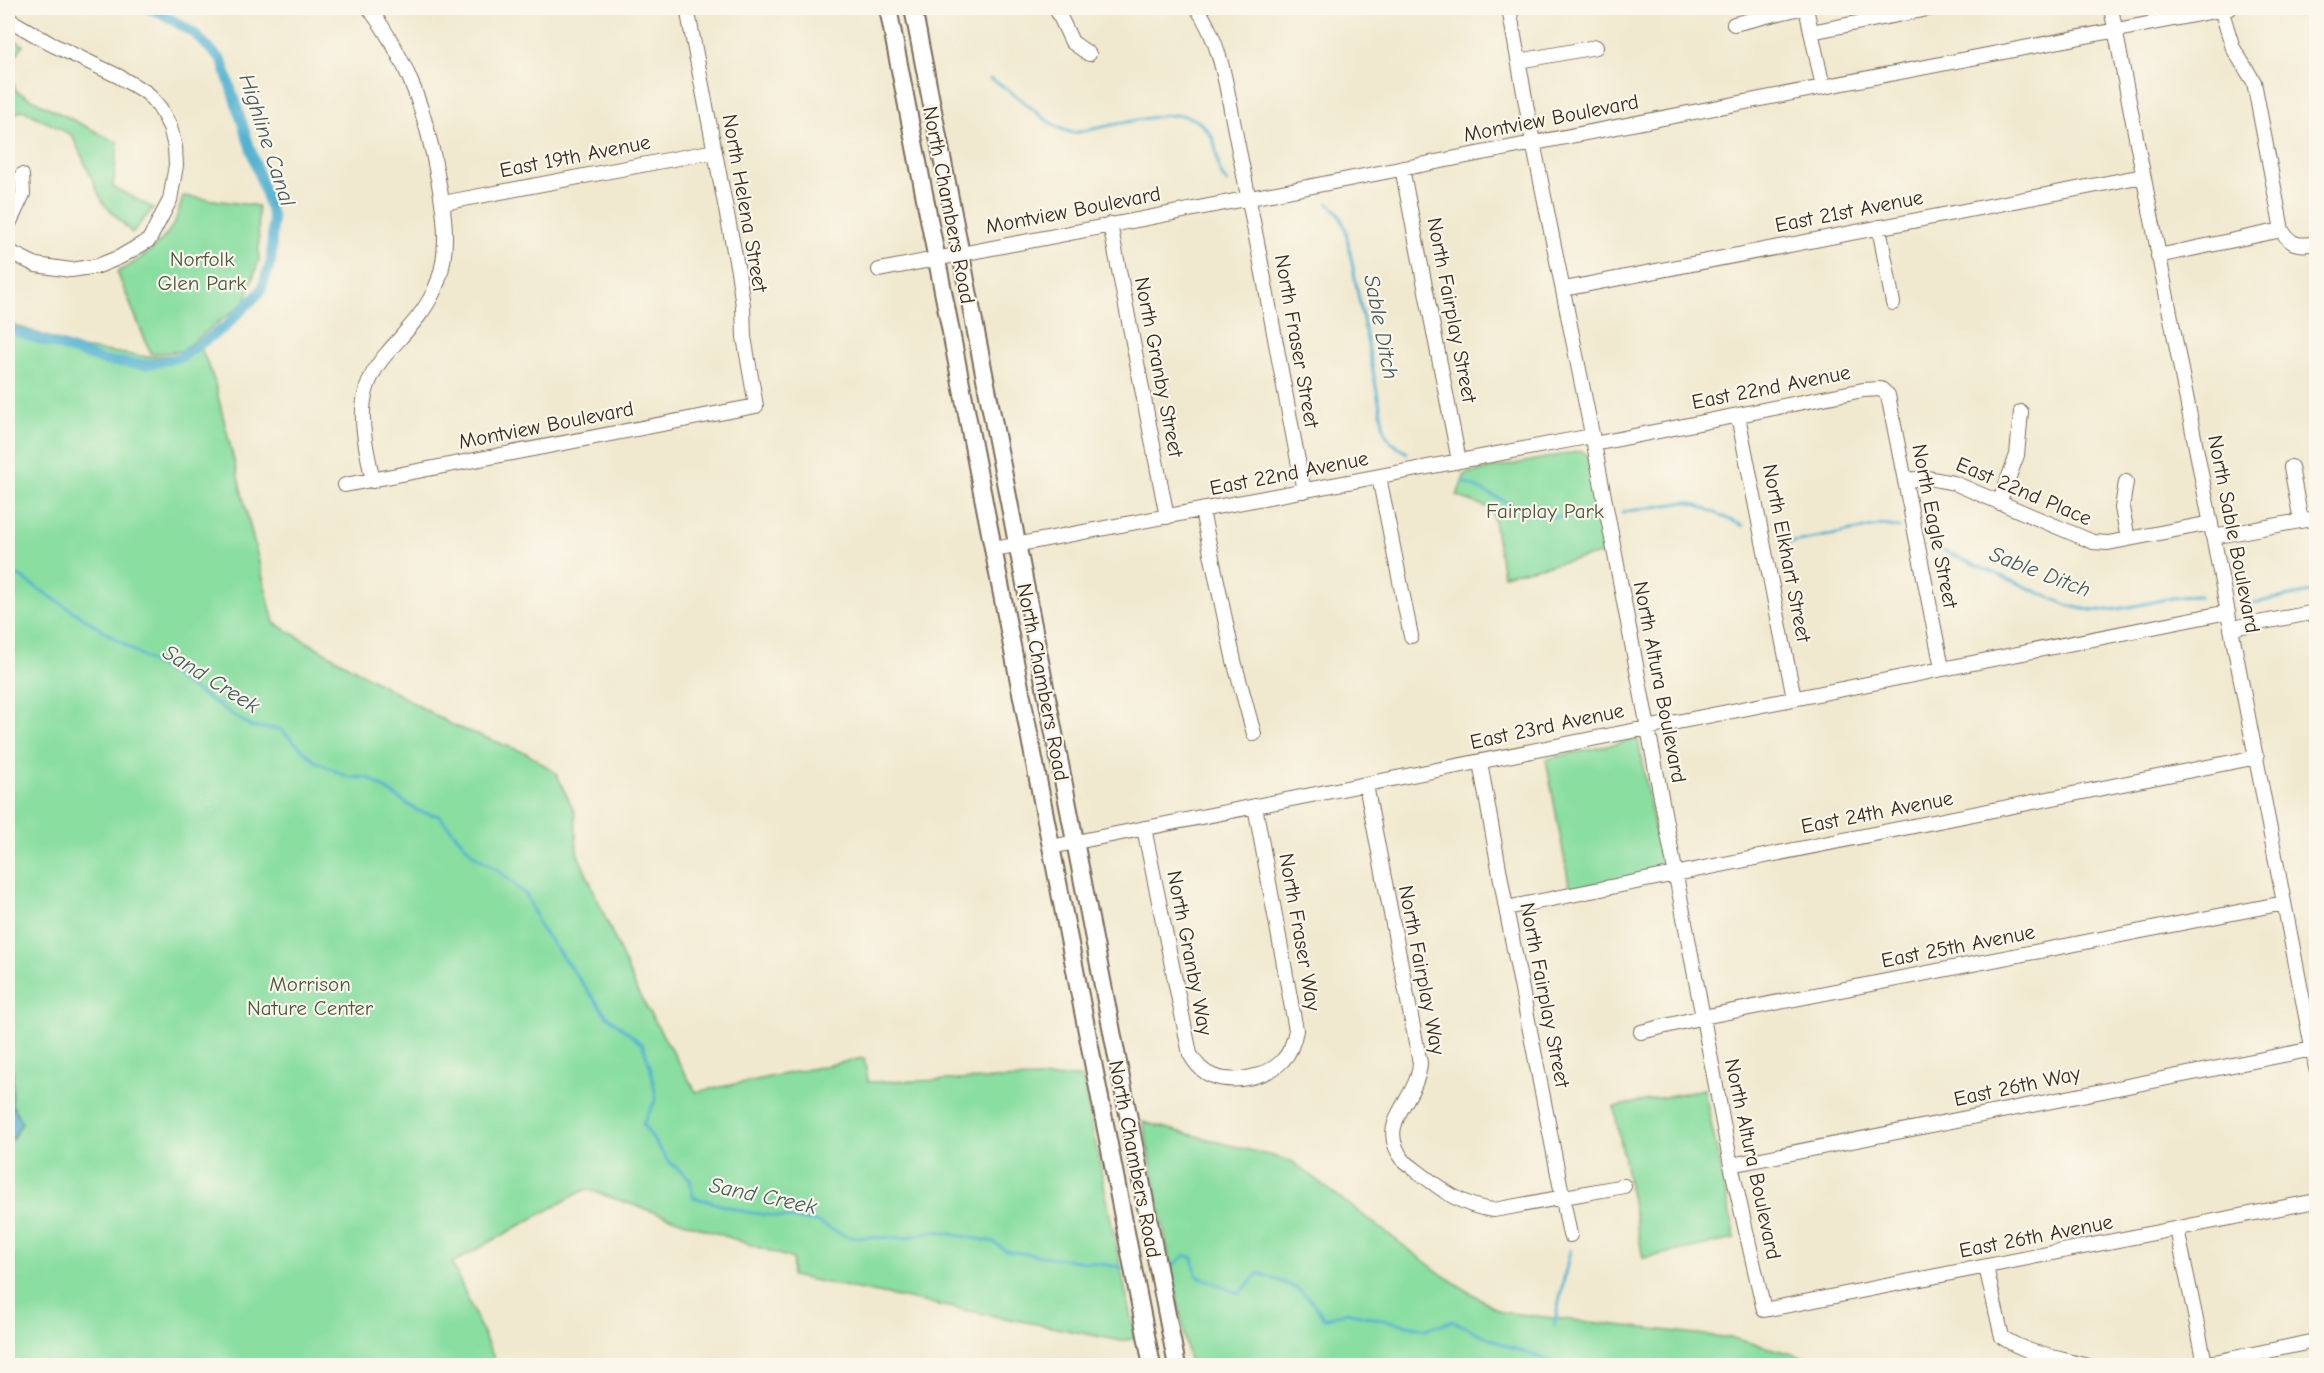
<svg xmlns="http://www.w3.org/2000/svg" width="2324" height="1373" viewBox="0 0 2324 1373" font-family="'Comic Neue',sans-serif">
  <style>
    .green { fill: #89dea0; stroke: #62845f; stroke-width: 1.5 }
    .water { fill: #54b3d2; stroke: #486e78; stroke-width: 1.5 }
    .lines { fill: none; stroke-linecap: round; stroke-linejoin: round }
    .stream { stroke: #54b3d2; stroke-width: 3 }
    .canal { stroke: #54b3d2; stroke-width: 10 }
    .minor-casing { stroke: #7b6d5c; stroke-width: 16 }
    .major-casing { stroke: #7b6d5c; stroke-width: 20 }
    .minor { stroke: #fff; stroke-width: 14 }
    .major { stroke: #fff; stroke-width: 16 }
    .labels { text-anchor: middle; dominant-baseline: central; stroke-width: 4.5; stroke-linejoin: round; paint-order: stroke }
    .street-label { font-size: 21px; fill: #3b2a1e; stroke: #fbf7ec }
    .park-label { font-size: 21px; fill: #4e573e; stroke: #fbf7ec }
    .water-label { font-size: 22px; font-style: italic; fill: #445a5d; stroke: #fbf7ec }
  </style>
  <rect width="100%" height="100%" fill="#fbf7ec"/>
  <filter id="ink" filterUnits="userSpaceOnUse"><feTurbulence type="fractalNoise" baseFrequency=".0167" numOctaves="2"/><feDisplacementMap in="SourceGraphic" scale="12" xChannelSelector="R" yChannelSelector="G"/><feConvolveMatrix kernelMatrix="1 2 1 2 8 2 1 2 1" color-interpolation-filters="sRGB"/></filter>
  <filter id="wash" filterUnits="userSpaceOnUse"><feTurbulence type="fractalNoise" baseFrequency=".008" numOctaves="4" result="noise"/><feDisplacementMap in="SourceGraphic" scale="24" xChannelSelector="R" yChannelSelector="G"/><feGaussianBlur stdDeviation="1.35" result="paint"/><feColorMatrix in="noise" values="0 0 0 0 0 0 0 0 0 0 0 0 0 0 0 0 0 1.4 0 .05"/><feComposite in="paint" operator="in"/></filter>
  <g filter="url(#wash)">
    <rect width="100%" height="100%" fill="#f1e9cf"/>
    <!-- green -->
    <path class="green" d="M8,35L23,45L8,68L16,91L118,143L113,187L153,208L132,233L103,203L72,135L23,110L8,116Z
      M183,196L258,206L259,260L245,302L181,351L151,354L117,272C140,261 165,243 176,219C179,212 181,203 183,196Z
      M8,323L80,348L148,357L181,354L198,341L214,380L274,623L452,725L526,753L556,773L575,813L577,852L638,993L696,1092L864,1058L868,1082L1082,1077L1135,1338L1122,1341L791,1276L793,1259L586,1189L452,1263L497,1365L8,1366Z
      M1581,451L1587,455L1606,553L1503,575L1492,509L1457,496L1465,474Z
      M1638,739L1662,871L1570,889L1546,759Z
      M1704,1089L1735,1239L1643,1258L1614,1107Z
      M1143,1122L1291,1161L1444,1276L1501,1312L1732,1338L1834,1365H1190Z"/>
    <!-- water -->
    <path class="water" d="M13,1070L12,1104L22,1123L12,1140L8,1136V1071Z"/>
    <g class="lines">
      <!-- stream -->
      <path class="stream" d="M990,79C1021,93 1044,127 1074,133C1096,129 1168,111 1185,116C1197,119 1207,127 1213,139C1219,153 1215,171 1227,182
        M1328,203L1337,211L1345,227L1385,433L1392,443L1407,453
        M1464,482L1532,514L1556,517L1595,515
        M1623,512L1686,502L1698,505L1743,526
        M1783,544L1884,525L1899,528
        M1942,550L2067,605C2117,621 2152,595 2200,596
        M8,569L252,727L280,729L315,761L348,777L369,778L418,811L439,816L474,855L499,871L527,896L540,927L606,1015L643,1045L652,1073L656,1099L643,1124L668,1161L690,1179L693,1197L746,1212L816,1222L848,1237L905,1238L935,1231L994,1242L1006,1251L1128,1268
        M2253,603L2316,591
        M1164,1268L1172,1267L1185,1255L1193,1258L1196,1275L1239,1294L1258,1273C1290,1285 1306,1287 1324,1319L1346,1312L1426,1329L1452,1321L1507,1346L1565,1366
        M1554,1326L1570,1250"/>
      <!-- canal -->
      <path class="canal" d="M8,329L105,361L147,365L181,357L225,327L261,291L271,261L273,218L222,61L194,33L161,13L148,8"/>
    </g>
  </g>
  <g filter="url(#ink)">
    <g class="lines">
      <!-- minor casing -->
      <g class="minor-casing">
        <path id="minor" d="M369,8C408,59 427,116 438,179C445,215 451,256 434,291C423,315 405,332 388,352C351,393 363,432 373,481
          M1056,8L1072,42L1089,54
          M1197,8C1224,47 1228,100 1238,146C1262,261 1281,376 1304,491
          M1509,8L1531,132L1594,444L1731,1165L1764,1310L2316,1201
          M1806,8L1823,87
          M2111,8L2316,1068
          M2221,9L2233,48L2254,82L2282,230C2290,246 2301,246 2316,243
          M8,19L51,44L118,76L147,93L160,108L170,127L175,147L176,165L170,200L149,240L120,257L98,266L71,270L36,265L8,251
          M1734,24L1800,8
          M1811,32L1933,8
          M1519,61L1596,47
          M1402,168L1459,461
          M443,203L715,151
          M1110,224L1167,517
          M8,226L23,194L22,175
          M1879,227L1893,303
          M2158,256L2282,230
          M879,270L2230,8
          M1564,289L2143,176
          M1738,416L1794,698
          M1594,444L1863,390L1881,389L1888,395L1942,668
          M2291,467L2301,521
          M1379,477L1411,636
          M1905,480L1928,478L1954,483L2093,542L2108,543L2211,523
          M2126,482L2122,508L2128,539
          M345,485L756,406L744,337L743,306L738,271L687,8
          M1999,503L2017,455L2021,412
          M1202,511L1234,661L1254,734
          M2213,537L2316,518
          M994,549L1592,436
          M2232,628L2316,612
          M1480,762L1506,908L1570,1235
          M1366,785L1420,1063C1418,1102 1373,1122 1404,1161C1432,1182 1459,1207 1494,1210L1624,1186
          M1144,828L1190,1054C1195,1063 1202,1072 1213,1076C1234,1084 1268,1077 1283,1060C1291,1052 1294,1041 1296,1030L1255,806
          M1051,847L2228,612
          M1506,908L2257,757
          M1641,1032L1703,1017L2284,903
          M1731,1165L2313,1049
          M2177,1229L2205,1363
          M1986,1267L2002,1337C2026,1354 2060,1358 2087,1366
          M2195,1366L2316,1341"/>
      </g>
      <!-- major casing -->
      <g class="major-casing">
        <path id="major" d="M888,8L1152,1366
          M913,8L1177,1366"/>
      </g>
      <!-- minor -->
      <use href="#minor" class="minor"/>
      <!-- major -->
      <use href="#major" class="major"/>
    </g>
  </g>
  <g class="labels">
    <!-- street labels -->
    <g class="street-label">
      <text transform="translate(1551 118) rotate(-11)">Montview Boulevard</text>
      <text transform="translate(575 156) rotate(-11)">East 19th Avenue</text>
      <text transform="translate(745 203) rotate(80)">North Helena Street</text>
      <text transform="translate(949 205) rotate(79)">North Chambers Road</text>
      <text transform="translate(1073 210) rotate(-11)">Montview Boulevard</text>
      <text transform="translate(1849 211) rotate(-11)">East 21st Avenue</text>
      <text transform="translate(1452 310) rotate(79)">North Fairplay Street</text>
      <text transform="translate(1297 341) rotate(80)">North Fraser Street</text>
      <text transform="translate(1159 367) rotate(79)">North Granby Street</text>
      <text transform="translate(1771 387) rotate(-11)">East 22nd Avenue</text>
      <text transform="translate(546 425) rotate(-11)">Montview Boulevard</text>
      <text transform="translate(1289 473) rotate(-11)">East 22nd Avenue</text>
      <text transform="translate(2024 491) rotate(23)">East 22nd Place</text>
      <text transform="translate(1935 526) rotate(79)">North Eagle Street</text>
      <text transform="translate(2234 534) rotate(79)">North Sable Boulevard</text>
      <text transform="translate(1787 553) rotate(79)">North Elkhart Street</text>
      <text transform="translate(1043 682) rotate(79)">North Chambers Road</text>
      <text transform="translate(1660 682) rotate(79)">North Altura Boulevard</text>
      <text transform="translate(1547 726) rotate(-12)">East 23rd Avenue</text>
      <text transform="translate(1877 812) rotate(-11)">East 24th Avenue</text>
      <text transform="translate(1300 932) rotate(80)">North Fraser Way</text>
      <text transform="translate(1958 946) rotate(-11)">East 25th Avenue</text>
      <text transform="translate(1190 953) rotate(79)">North Granby Way</text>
      <text transform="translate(1422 970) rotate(79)">North Fairplay Way</text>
      <text transform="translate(1545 995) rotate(79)">North Fairplay Street</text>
      <text transform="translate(2017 1086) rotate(-12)">East 26th Way</text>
      <text transform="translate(1135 1159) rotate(79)">North Chambers Road</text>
      <text transform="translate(1753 1159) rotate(78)">North Altura Boulevard</text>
      <text transform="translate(2036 1236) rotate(-11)">East 26th Avenue</text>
    </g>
    <!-- park labels -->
    <g class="park-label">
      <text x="202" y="259">Norfolk<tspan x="202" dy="24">Glen Park</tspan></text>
      <text x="1545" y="511">Fairplay Park</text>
      <text x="310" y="984">Morrison<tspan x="310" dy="24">Nature Center</tspan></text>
    </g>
    <!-- water labels -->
    <g class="water-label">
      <text transform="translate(267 140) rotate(72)">Highline Canal</text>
      <text transform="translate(1381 327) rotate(79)">Sable Ditch</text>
      <text transform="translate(2040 572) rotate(21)">Sable Ditch</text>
      <text transform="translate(211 679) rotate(32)">Sand Creek</text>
      <text transform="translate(763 1196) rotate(12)">Sand Creek</text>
    </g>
  </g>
  <!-- margin -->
  <rect width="2324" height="1373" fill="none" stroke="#fbf7ec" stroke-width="30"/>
</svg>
